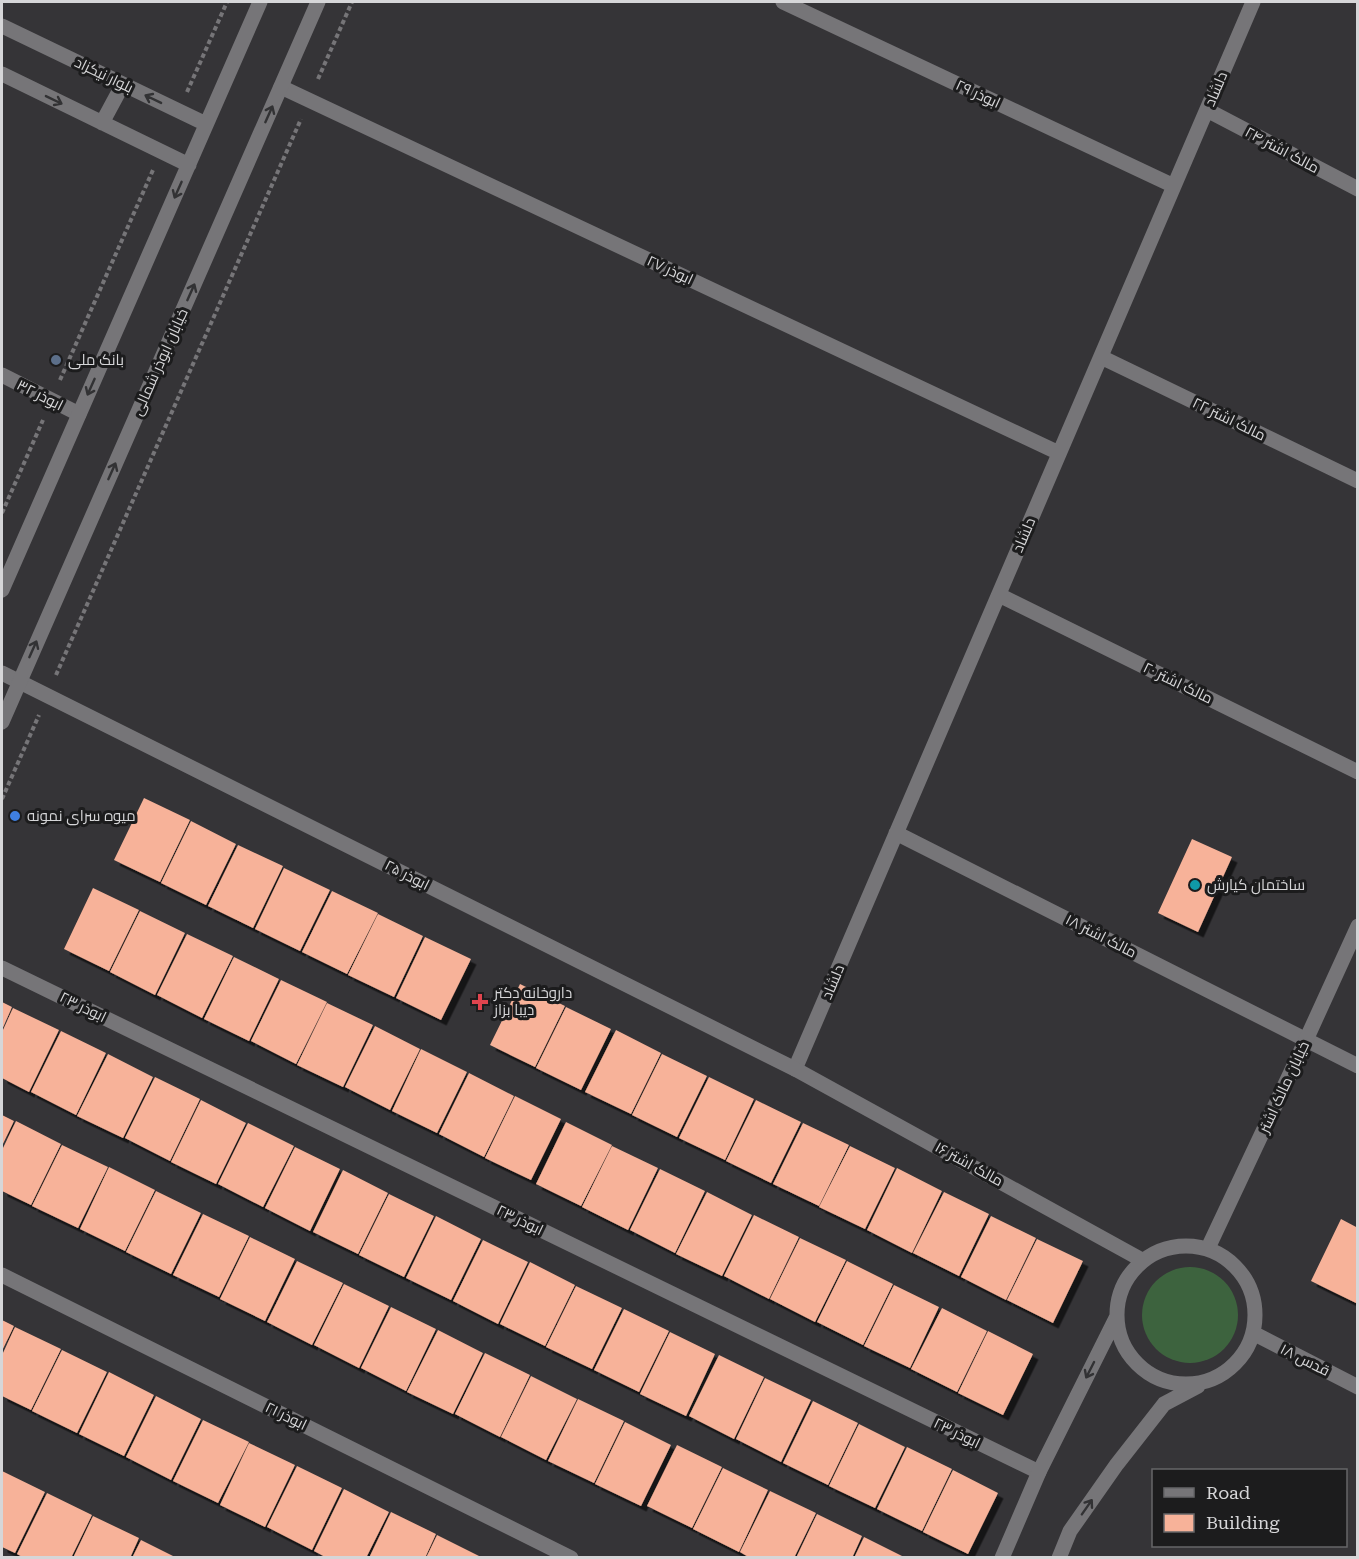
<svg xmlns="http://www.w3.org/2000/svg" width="1359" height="1559" viewBox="0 0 1359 1559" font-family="'Roboto Serif',Cairo,serif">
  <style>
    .green { fill: #3d633e }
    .building { fill: #f7b299; filter: url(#shadow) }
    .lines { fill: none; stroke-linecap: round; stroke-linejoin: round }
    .path { stroke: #767578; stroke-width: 4; stroke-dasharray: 4.5 3; stroke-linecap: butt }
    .minor { stroke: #767578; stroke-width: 15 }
    .tertiary { stroke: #767578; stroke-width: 15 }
    .secondary { stroke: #767578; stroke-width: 15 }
    .oneway { stroke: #323234 }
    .service-dot { fill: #5c6f8a; stroke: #1c1c1d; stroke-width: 2 }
    .shop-dot { fill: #3f7fe0; stroke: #1c1c1d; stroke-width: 2 }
    .culture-dot { fill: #0f9aa8; stroke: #1c1c1d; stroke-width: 2 }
    .health-dot { fill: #e0444e; stroke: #1c1c1d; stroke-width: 2 }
    .labels { text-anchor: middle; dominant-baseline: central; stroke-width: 6; stroke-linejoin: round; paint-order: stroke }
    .street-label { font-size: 15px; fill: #d6d6d8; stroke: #1c1c1d }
    .poi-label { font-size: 15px; fill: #d6d6d8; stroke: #1c1c1d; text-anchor: start }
  </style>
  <defs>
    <filter id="shadow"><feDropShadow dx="5.5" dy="5.5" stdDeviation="0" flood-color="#0009"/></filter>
  </defs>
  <rect width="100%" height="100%" fill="#353437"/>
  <!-- green -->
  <path class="green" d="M1142 1315a48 48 0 1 1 96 0a48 48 0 1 1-96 0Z"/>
  <!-- building -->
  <path class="building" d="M144,798L190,820L160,882L114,860Z
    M191,821L236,844L206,905L161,883Z
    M1192,839L1232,857L1198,932L1158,913Z
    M238,845L283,866L253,928L208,906Z
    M284,868L330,890L300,951L255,929Z
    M93,888L139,910L109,971L64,949Z
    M332,891L378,913L347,974L302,952Z
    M140,911L185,933L155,995L110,972Z
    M378,914L423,936L394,997L348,975Z
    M187,934L233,956L202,1018L157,995Z
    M425,937L471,959L441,1020L396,998Z
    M234,957L279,979L249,1041L204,1019Z
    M281,980L327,1002L296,1064L251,1041Z
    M520,984L565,1006L535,1067L490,1045Z
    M2,1002L12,1007L2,1030Z
    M327,1003L373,1025L343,1087L297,1065Z
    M566,1007L611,1029L581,1090L536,1068Z
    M13,1008L59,1030L29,1092L2,1078V1032Z
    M375,1026L420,1049L390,1110L345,1087Z
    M616,1030L661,1053L631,1114L585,1092Z
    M61,1031L106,1053L76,1115L31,1092Z
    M421,1049L467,1072L437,1133L392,1111Z
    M108,1054L153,1077L123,1138L77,1116Z
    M662,1054L707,1076L677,1137L632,1115Z
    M469,1073L514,1096L484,1157L439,1134Z
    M155,1077L200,1099L170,1161L125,1138Z
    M709,1077L754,1099L725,1160L679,1138Z
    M515,1096L561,1119L531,1180L485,1158Z
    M201,1100L246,1123L216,1184L171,1162Z
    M756,1100L801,1122L771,1183L726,1161Z
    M2,1115L14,1121L2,1146Z
    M16,1121L61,1144L31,1205L2,1191V1150Z
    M566,1122L612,1145L581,1206L536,1184Z
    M248,1123L294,1146L263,1207L218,1184Z
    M803,1123L849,1145L819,1206L773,1184Z
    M62,1145L108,1167L78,1228L32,1206Z
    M612,1146L658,1168L628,1230L582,1207Z
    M850,1146L895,1168L865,1229L819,1207Z
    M295,1147L340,1169L310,1231L265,1208Z
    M109,1167L155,1190L125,1251L80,1229Z
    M897,1168L942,1191L912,1253L867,1230Z
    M660,1169L705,1191L675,1253L630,1230Z
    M343,1170L388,1193L358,1254L313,1232Z
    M156,1191L201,1213L171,1274L126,1252Z
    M707,1192L752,1215L722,1276L676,1254Z
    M944,1192L989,1214L959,1276L913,1253Z
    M389,1194L434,1216L404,1277L359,1255Z
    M203,1214L249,1236L219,1297L173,1275Z
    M754,1215L799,1237L769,1299L724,1276Z
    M436,1216L481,1239L451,1300L406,1278Z
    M991,1216L1036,1238L1006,1300L961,1277Z
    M1341,1219L1358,1228V1300L1356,1303L1311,1281Z
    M250,1237L295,1259L265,1321L220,1299Z
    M800,1238L846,1260L815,1322L770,1299Z
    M1037,1239L1083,1261L1053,1323L1007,1300Z
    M483,1240L528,1262L498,1324L453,1301Z
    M297,1261L343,1283L312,1345L267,1322Z
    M847,1261L893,1284L863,1345L817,1322Z
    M530,1262L575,1285L545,1346L500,1324Z
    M344,1284L389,1306L359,1368L314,1345Z
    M894,1285L939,1307L910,1368L864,1346Z
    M576,1286L622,1308L592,1369L546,1347Z
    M391,1307L436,1329L406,1391L361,1368Z
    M942,1308L987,1331L957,1392L911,1369Z
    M624,1309L669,1331L639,1392L594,1370Z
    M2,1320L14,1326L2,1351Z
    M15,1327L61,1349L31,1410L2,1396V1355Z
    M438,1330L483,1353L453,1414L407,1392Z
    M988,1331L1033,1354L1003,1415L958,1393Z
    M670,1332L715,1354L686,1416L640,1394Z
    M62,1350L107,1372L77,1433L32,1411Z
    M485,1353L530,1375L500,1437L455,1414Z
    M719,1355L764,1377L734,1439L689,1416Z
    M109,1372L154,1395L124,1456L79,1434Z
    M531,1376L577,1399L546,1460L501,1437Z
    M765,1378L811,1400L781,1462L736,1439Z
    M156,1396L201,1419L171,1480L126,1457Z
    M578,1399L624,1421L594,1483L548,1461Z
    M813,1401L858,1423L828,1485L783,1463Z
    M203,1420L249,1442L218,1503L173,1481Z
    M625,1422L671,1445L641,1506L595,1484Z
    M859,1424L905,1447L875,1508L829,1486Z
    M249,1443L295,1465L265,1527L220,1505Z
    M677,1445L722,1467L692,1528L647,1506Z
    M907,1447L952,1469L922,1531L877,1509Z
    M297,1466L342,1488L312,1550L267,1527Z
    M723,1468L768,1490L739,1552L693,1529Z
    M953,1470L998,1493L968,1554L923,1532Z
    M2,1471L45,1492L15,1553L2,1547Z
    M344,1489L389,1512L366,1558H327L314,1551Z
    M770,1491L816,1513L794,1558H750L740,1552Z
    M47,1493L92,1515L71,1558H24L17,1554Z
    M391,1512L436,1534L425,1558H369Z
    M817,1514L862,1536L852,1558H796Z
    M93,1516L139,1538L130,1558H73Z
    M437,1535L483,1558H426Z
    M864,1537L906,1558H854Z
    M141,1540L177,1558H132Z"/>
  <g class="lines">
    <!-- path -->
    <path class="path" d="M318,79L352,2
      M187,92L227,2
      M60,380L153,170
      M2,513L43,420
      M56,675L301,119
      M2,799L39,715"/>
    <!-- minor -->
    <path class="minor" d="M783,2L1174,186
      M281,87L1059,453
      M1207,110L1358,189
      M1101,357L1358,481
      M2,375L79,414
      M999,595L1358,772
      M896,833L1358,1066
      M2,968L1039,1472
      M795,1069L1253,2
      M2,1275L571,1558"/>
    <!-- tertiary -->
    <path class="tertiary" d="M2,673L795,1069L1142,1260
      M1117 1315a69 69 0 1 1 138 0a69 69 0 1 1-138 0Z
      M1208,1248L1306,1040L1358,926
      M1253,1333L1358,1387
      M1002,1558L1039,1472L1116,1318
      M1059,1558L1070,1531L1117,1464L1164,1404L1198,1386"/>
    <!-- secondary -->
    <path class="secondary" d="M2,26L206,124
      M2,74L189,165
      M102,123L123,84
      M2,590L260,2
      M2,722L318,2"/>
  </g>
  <!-- one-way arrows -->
  <defs><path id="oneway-shaft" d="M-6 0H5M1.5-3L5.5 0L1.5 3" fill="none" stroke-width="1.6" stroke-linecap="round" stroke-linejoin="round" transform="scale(1.5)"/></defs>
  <g class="oneway">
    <use href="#oneway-shaft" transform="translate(153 99) rotate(-154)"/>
    <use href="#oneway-shaft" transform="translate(54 100) rotate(26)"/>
    <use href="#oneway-shaft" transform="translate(269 114) rotate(-66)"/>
    <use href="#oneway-shaft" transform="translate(178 190) rotate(114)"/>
    <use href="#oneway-shaft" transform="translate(191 292) rotate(-66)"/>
    <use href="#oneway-shaft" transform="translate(91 387) rotate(114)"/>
    <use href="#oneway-shaft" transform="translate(112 471) rotate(-66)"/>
    <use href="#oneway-shaft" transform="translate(33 649) rotate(-66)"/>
    <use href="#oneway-shaft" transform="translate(1090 1370) rotate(117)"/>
    <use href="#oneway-shaft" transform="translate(1087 1507) rotate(-55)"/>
  </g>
  <!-- markers -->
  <circle class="service-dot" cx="56" cy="360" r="6"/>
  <circle class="shop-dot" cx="15" cy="816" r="6"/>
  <circle class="culture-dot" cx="1195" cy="885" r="6"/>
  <path class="health-dot" d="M477 993h6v6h6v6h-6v6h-6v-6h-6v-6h6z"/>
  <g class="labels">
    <!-- street labels -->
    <g class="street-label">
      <text transform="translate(104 75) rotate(26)">بلوار نیکزاد</text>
      <text transform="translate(1216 89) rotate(-67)">دلشاد</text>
      <text transform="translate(978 94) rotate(25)">ابوذر ۲۹</text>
      <text transform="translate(1282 150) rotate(28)">مالک اشتر ۲۴</text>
      <text transform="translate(670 270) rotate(25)">ابوذر ۲۷</text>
      <text transform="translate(160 362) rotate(-66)">خیابان ابوذر شمالی</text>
      <text transform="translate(40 395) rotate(27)">ابوذر ۳۲</text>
      <text transform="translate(1229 419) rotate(26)">مالک اشتر ۲۲</text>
      <text transform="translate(1024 535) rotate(-67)">دلشاد</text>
      <text transform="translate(1178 683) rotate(26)">مالک اشتر ۲۰</text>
      <text transform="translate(407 875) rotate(27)">ابوذر ۲۵</text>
      <text transform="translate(1101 936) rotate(27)">مالک اشتر ۱۸</text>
      <text transform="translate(833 982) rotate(-67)">دلشاد</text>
      <text transform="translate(83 1007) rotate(26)">ابوذر ۲۳</text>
      <text transform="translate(1284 1087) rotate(-65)">خیابان مالک اشتر</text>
      <text transform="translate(969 1164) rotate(29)">مالک اشتر ۱۶</text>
      <text transform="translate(520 1220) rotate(26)">ابوذر ۲۳</text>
      <text transform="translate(1305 1360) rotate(27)">قدس ۱۸</text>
      <text transform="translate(286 1416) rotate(26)">ابوذر ۲۱</text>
      <text transform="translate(957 1433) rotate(26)">ابوذر ۲۳</text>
    </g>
    <!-- poi labels -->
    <g class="poi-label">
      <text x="68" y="360">بانک ملی</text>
      <text x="27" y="816">میوه سرای نمونه</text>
      <text x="1207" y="885">ساختمان کیارش</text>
      <text x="494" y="993">داروخانه دکتر<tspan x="494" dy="17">دیبا بزاز</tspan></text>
    </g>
  </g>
  <!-- border -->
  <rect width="1359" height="1559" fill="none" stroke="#d6d6d8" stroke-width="6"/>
  <!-- legend -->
  <rect x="1152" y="1469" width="195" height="78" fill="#1c1c1d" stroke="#666668" stroke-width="1.5"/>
  <rect x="1164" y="1488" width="30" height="9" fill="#767578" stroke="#666668" stroke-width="1.5"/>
  <text x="1206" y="1499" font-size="18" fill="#d6d6d8">Road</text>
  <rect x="1164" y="1514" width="30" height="18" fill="#f7b299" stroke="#666668" stroke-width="1.5"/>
  <text x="1206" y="1529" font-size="18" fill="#d6d6d8">Building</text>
</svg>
